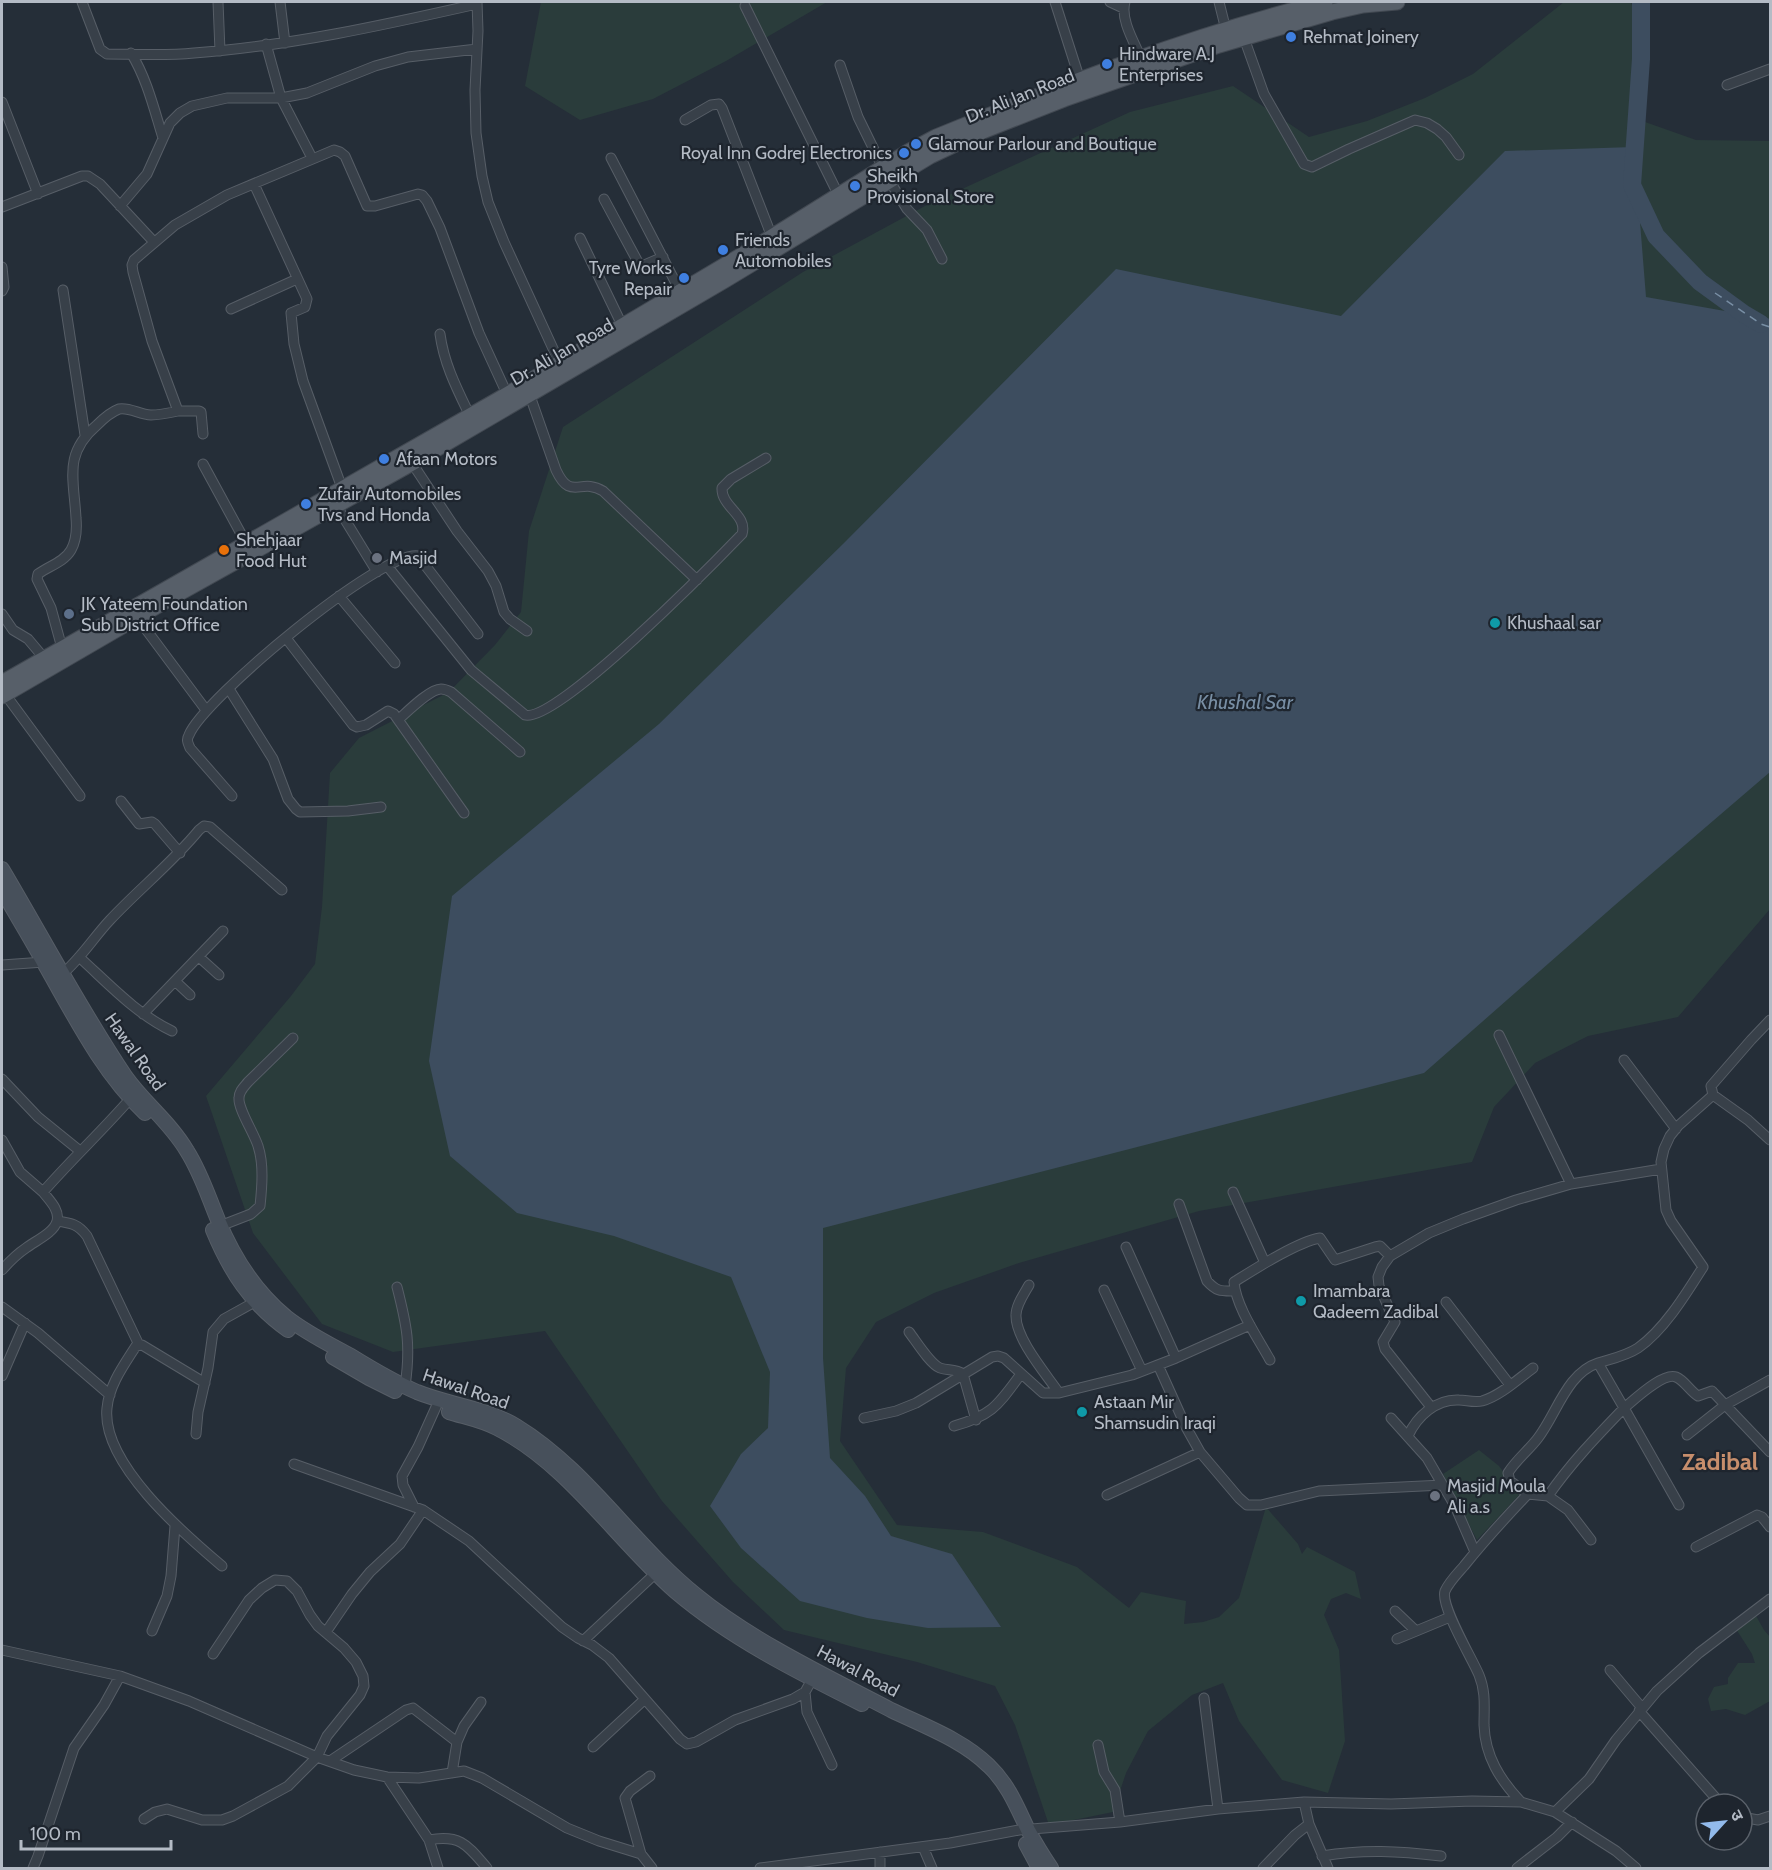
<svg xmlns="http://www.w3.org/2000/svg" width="1772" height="1870" viewBox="0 0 1772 1870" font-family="Cabin,'Noto Sans Devanagari',sans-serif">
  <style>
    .green { fill: #2a3c3b }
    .water { fill: #3d4d5f }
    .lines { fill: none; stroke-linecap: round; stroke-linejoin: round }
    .river { stroke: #3d4d5f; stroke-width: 18 }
    .ferry { stroke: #788ea4; stroke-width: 1.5; stroke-dasharray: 8 6; stroke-linecap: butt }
    .minor-casing { stroke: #575e67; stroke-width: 11 }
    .secondary-casing { stroke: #575e67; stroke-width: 16 }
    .primary-casing { stroke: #424952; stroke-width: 17 }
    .minor { stroke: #384049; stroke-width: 9 }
    .secondary { stroke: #47505b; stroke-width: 14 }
    .primary { stroke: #575f69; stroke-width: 15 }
    .shop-dot { fill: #3f7fe0; stroke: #1e252e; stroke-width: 2 }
    .food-dot { fill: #e8710a; stroke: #1e252e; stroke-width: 2 }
    .worship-dot { fill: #6b7280; stroke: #1e252e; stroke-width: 2 }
    .service-dot { fill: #5c6f8a; stroke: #1e252e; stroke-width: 2 }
    .culture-dot { fill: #0f9aa8; stroke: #1e252e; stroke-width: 2 }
    .labels { text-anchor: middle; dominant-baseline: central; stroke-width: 4.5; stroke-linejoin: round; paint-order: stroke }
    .poi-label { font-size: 18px; fill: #b4bbc5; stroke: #1e252e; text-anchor: start }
    .street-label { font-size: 18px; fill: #b4bbc5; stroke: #1e252e }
    .water-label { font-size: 20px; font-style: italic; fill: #788ea4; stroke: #1e252e }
    .district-label { font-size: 24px; font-weight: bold; fill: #c78e6c; stroke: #1e252e }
  </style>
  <rect width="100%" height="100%" fill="#252e38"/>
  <!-- green -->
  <path class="green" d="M541,2H827L726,61L653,99L580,120L525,86Z
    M1564,2H1631L1641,38L1631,117L1696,140L1770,141V909L1678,1017L1588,1036L1535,1063L1494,1107L1472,1162L1199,1211L1019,1263L934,1293L876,1322L846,1368L840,1441L897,1525L983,1532L1077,1567L1129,1608L1141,1592L1186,1601L1184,1624L1203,1622L1219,1617L1239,1598L1266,1507L1298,1544L1302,1554L1307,1547L1355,1572L1361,1599L1346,1593L1331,1599L1324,1615L1339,1650L1345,1741L1328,1793L1282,1780L1239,1721L1223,1683L1192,1695L1148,1731L1126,1773L1113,1812L1049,1825L1015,1725L995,1686L917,1662L784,1630L733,1582L662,1501L545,1331L393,1352L322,1324L253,1233L206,1096L291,996L315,964L322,907L330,773L359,738L449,692L495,645L521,612L529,531L563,427L803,272L925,206L1130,112L1233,86L1309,137L1367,121L1425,98L1473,74Z
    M1479,1450L1499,1466L1520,1494L1477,1540L1443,1474Z
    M1755,1614L1764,1630L1770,1637V1701L1745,1715L1726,1709L1711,1711L1708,1699L1714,1687L1728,1684V1678L1738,1663H1755L1752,1654L1736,1629Z"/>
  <!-- water -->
  <path class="water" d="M1634,147L1646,297L1770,319V772L1615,905L1424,1073L823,1228V1358L830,1458L865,1496L891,1536L952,1554L1001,1627L928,1628L867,1618L800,1601L741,1548L710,1506L741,1454L768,1428L770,1372L731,1277L614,1236L517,1213L450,1156L429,1061L452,896L659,724L844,543L1116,269L1341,316L1505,151Z"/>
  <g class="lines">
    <!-- river -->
    <path class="river" d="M1641,2V59L1632,185L1656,236L1700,282L1744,314L1761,324"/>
    <!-- ferry -->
    <path class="ferry" d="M1715,293L1761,324L1770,327"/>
    <!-- minor casing -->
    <g class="minor-casing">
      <path id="minor" d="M82,2L100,49L107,54C136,54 165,56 194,53C289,46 384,25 477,4
        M218,2L220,51
        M280,2L285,43
        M477,2L478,31L475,90L476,133L482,176L488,202L504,242L561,366
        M1055,2L1080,80
        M1110,2L1123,8
        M1125,2C1120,19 1134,42 1141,58
        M1219,2L1226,30
        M745,6L840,198
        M1244,38L1264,94L1304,164L1312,167L1349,149L1415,120L1427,123L1437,129L1446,137L1459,155
        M266,44L281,98L312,158
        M131,53C147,79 154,109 163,138
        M840,65L858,117L883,168
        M1727,85L1770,69
        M2,102L38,194
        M685,120L711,105L719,104L722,108L772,237
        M611,158L680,291
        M889,180L907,209L927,230L942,259
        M254,184L307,299L305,307L291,313L294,344L303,381L342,488
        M604,199L639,264L642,266L663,257
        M120,206L147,174L170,123L180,113L192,106L227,98H281L307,93L375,66L408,57L477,49
        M2,207L82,176H88L100,184L154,242
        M580,238L622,325
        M2,267L4,287L2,291
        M63,290L85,435
        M231,309L297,279
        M440,334C444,364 457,389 470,416
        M529,393L556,470C571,502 580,477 603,491L697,580
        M203,434L201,412L199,411H178L152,341L133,272L132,265L134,260L175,225L227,195L334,150L340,152L345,156L367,206H375L418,194L422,195L427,201L440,228L479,333L507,394
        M412,463L457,531L488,571L496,586L504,612L510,619L527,631
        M203,464L246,543
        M336,505L377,572
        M388,567L471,670L525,715C556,724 715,562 742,534C748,515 721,507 722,488L731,479L766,458
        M339,596L395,663
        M2,614L13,630L28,639L44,658
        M136,616L206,710
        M286,638L353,725L357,727L366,725L388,711L394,714L464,813
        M62,648L51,608L37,579L38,574C49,566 64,562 71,550C76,541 77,529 76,518C74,479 63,454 97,425C103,419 111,412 119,409C130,407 140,415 151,415C160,415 169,413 178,411
        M229,689L273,759L288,799L296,809L300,812L348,811L381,807
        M5,694L80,796
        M399,719C408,711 430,689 441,689C445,689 447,690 451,692L520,752
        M232,796L190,748C188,743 186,740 189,735C203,699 382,550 418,556L478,634
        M121,801L139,824L152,822L155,824L180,853
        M79,957C108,983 136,1014 172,1031
        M199,957L219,975
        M2,965L44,962
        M60,976C80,960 93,938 110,920C139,889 172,863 199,830L204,826L210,827L282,890
        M175,981L190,995
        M143,1014L223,931
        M1770,1020L1751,1040L1711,1086L1713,1095L1748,1120L1770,1140
        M1499,1035L1571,1184
        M1624,1060L1676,1129
        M2,1079L38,1117L80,1151
        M2,1140L20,1172L43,1192
        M1233,1192L1265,1263
        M1179,1204L1207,1281C1217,1292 1221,1291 1235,1291
        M57,1221C71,1223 78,1224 87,1236L139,1345
        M220,1226L251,1214L260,1206C262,1187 264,1164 258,1146C254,1133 238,1109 239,1098C239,1091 244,1087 248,1082L293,1038
        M1126,1247L1176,1358
        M2,1270C9,1262 17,1254 26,1248C35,1241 54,1233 57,1221C60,1210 49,1200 43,1192C71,1160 102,1131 130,1099
        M1029,1285C1024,1294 1016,1305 1016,1315C1015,1338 1046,1374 1059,1393
        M397,1287C407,1326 411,1346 405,1386
        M1104,1290L1142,1371
        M1446,1302L1510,1385
        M2,1307L38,1333L110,1395
        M909,1332C916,1341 930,1364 940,1368C948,1371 955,1368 963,1374L976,1420
        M1270,1360C1258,1338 1236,1307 1234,1282C1255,1269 1297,1242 1320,1238L1335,1260L1375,1247L1380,1246L1390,1256
        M1598,1363C1611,1359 1626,1356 1638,1348C1664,1330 1686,1294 1703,1267L1671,1221L1666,1210L1661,1162L1664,1149L1670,1136L1678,1126L1713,1095
        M1158,1365L1186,1427L1200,1452L1239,1498L1247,1505H1261L1319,1491L1443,1485
        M2,1376L25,1323
        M205,1383L142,1345L136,1346C124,1365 109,1385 107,1408C101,1463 184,1534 222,1566
        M1431,1407L1385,1349L1383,1342L1395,1322L1379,1286L1378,1277L1382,1267L1390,1256L1429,1233L1463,1219L1516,1200L1571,1184L1661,1169
        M864,1418L896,1411L916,1403L992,1357L998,1356L1004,1358L1043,1393H1059L1132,1375L1176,1358L1250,1325
        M1391,1418L1427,1458L1455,1506L1475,1552
        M954,1426C993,1415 998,1405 1021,1374
        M196,1434L198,1412L208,1368L213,1332L224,1319L260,1299
        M1687,1435L1725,1405L1770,1380
        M1408,1436C1417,1416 1436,1399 1459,1400C1466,1400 1474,1403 1482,1401C1500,1396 1518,1379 1533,1368
        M294,1464L423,1510L469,1541L562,1627L578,1638L592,1645L609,1658L680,1739L687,1744L696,1742L735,1720L793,1699L805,1692L815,1674
        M1107,1495L1200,1452
        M1548,1496C1570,1464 1597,1436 1624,1408L1679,1505
        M414,1507L403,1485L402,1476L418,1447L436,1407
        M1591,1540L1568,1510L1548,1496L1528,1494L1510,1481L1508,1473C1516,1460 1529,1450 1538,1438C1557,1413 1567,1373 1598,1363L1624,1408C1634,1400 1663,1372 1676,1377C1684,1380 1690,1391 1698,1396L1712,1391L1770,1452
        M1696,1547L1757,1515L1762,1517L1770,1527
        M1395,1611L1416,1631
        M152,1631L167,1596L171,1576L175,1526
        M326,1632L352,1594L370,1572L400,1544L423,1510
        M1397,1639L1450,1617
        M583,1641L658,1571
        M2,1650L120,1676L189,1701L317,1757L354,1770L387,1777L419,1778L464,1771L482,1778L567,1828L599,1841L641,1854L652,1868
        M1610,1670L1642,1708
        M805,1692L807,1712L832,1765
        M1204,1698L1218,1809
        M1639,1711L1721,1804
        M1098,1745L1104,1772L1115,1790L1120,1822
        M593,1747L645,1699
        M330,1761L406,1710L413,1708L457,1742
        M452,1773L457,1742L464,1726L481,1702
        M387,1777L429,1840L438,1868
        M1304,1802L1309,1824L1328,1868
        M1521,1802C1500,1780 1485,1756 1484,1725C1484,1707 1486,1692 1479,1675C1472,1658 1440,1606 1445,1591C1449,1582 1457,1574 1464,1566C1484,1541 1506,1517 1528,1494
        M1555,1812L1589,1779L1616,1740L1657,1691L1699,1653L1770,1599
        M1742,1817L1758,1820L1770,1816
        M144,1819L155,1812L167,1809L202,1820H222L233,1816L288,1786L317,1757L327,1736L360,1695L364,1686L363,1676L356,1662L344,1648L318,1626L310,1615L297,1591L287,1581L275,1580L262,1588L249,1600L213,1654
        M429,1840C461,1834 468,1846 487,1868
        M923,1847L932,1868
        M880,1852V1868
        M641,1854L625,1798L630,1791L650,1776
        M1322,1856C1364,1849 1399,1851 1441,1856
        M33,1868L38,1856L74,1748L104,1705L120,1676
        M760,1868L950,1843L1019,1830L1120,1822L1218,1809L1304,1802L1391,1804L1472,1801L1521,1802L1555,1812L1616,1851L1636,1868
        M1263,1868L1295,1835L1309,1824
        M1517,1868L1557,1837L1572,1822"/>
    </g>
    <!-- secondary casing -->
    <g class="secondary-casing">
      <path id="secondary" d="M2,869C43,938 80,1009 125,1076C144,1103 170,1122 187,1151C201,1173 208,1196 218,1220C233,1257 255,1291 286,1317C306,1333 329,1344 351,1356C372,1369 394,1382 417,1392C449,1405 486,1408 516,1426C588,1470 632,1544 697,1596C752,1641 828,1677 891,1710C924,1726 963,1740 989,1766C1008,1784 1017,1807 1028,1830C1035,1843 1043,1856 1051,1868
        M2,890C15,913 30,937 43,961C73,1013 101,1071 145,1113
        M213,1230C230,1271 251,1304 288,1330
        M333,1357L369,1378L395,1391
        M449,1412C465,1417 482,1420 497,1428C568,1464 616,1539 675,1591C730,1638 798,1672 862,1704
        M1026,1844L1039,1868"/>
    </g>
    <!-- primary casing -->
    <g class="primary-casing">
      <path id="primary" d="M2,683L498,400L754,248L908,152L936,137C1063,85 1192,35 1325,2
        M2,696L174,596L412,463L725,280L930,156L985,130L1064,99L1219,45L1332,12L1363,5L1397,2"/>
    </g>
    <!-- minor -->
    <use href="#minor" class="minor"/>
    <!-- secondary -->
    <use href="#secondary" class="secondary"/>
    <!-- primary -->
    <use href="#primary" class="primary"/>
  </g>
  <!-- markers -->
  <g class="shop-dot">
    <circle cx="1291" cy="37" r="6"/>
    <circle cx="1107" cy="64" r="6"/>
    <circle cx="916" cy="144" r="6"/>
    <circle cx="904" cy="153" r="6"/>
    <circle cx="855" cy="186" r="6"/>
    <circle cx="723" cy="250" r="6"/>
    <circle cx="684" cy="278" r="6"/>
    <circle cx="384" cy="459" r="6"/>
    <circle cx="306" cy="504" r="6"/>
  </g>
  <circle class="food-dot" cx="224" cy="550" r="6"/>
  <g class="worship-dot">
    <circle cx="377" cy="558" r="6"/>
    <circle cx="1435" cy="1496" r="6"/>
  </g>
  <circle class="service-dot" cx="69" cy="614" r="6"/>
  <g class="culture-dot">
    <circle cx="1495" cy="623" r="6"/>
    <circle cx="1301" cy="1301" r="6"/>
    <circle cx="1082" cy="1412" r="6"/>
  </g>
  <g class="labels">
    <!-- poi labels -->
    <g class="poi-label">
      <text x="1303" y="37">Rehmat Joinery</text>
      <text x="1119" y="54">Hindware A.J<tspan x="1119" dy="21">Enterprises</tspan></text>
      <text x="928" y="144">Glamour Parlour and Boutique</text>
      <text x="892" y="153" text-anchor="end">Royal Inn Godrej Electronics</text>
      <text x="867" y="176">Sheikh<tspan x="867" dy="21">Provisional Store</tspan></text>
      <text x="735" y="240">Friends<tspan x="735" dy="21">Automobiles</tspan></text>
      <text x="672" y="268" text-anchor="end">Tyre Works<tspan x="672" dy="21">Repair</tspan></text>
      <text x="396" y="459">Afaan Motors</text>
      <text x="318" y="494">Zufair Automobiles<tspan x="318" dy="21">Tvs and Honda</tspan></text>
      <text x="236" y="540">Shehjaar<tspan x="236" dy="21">Food Hut</tspan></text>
      <text x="389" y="558">Masjid</text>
      <text x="81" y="604">JK Yateem Foundation<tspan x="81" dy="21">Sub District Office</tspan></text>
      <text x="1507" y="623">Khushaal sar</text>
      <text x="1313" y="1291">Imambara<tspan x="1313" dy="21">Qadeem Zadibal</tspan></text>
      <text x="1094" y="1402">Astaan Mir<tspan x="1094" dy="21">Shamsudin Iraqi</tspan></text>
      <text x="1447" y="1486">Masjid Moula<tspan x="1447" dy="21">Ali a.s</tspan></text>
    </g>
    <!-- street labels -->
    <g class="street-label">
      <text transform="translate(1020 96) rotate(-22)">Dr. Ali Jan Road</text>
      <text transform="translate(562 352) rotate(-30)">Dr. Ali Jan Road</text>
      <text transform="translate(135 1052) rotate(55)">Hawal Road</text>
      <text transform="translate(466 1389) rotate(19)">Hawal Road</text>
      <text transform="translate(858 1671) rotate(28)">Hawal Road</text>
    </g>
    <!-- water labels -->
    <g class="water-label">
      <text x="1245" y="702">Khushal Sar</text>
    </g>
    <!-- district labels -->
    <g class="district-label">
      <text x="1720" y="1461">Zadibal</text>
    </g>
  </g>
  <!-- border -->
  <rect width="1772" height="1870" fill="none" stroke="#b4bbc5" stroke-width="6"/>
  <!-- north arrow -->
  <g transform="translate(1724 1822) rotate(63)"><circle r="28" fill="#1e252e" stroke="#5a616a" stroke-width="1.5"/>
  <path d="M0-4.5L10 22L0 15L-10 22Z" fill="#92baeb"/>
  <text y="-9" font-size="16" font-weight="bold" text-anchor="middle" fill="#b4bbc5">उ</text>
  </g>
  <!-- scale -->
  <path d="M21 1840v9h150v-9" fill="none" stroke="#b4bbc5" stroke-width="3"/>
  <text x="30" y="1840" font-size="18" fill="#b4bbc5" stroke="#1e252e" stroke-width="4.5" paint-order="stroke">100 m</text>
</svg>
